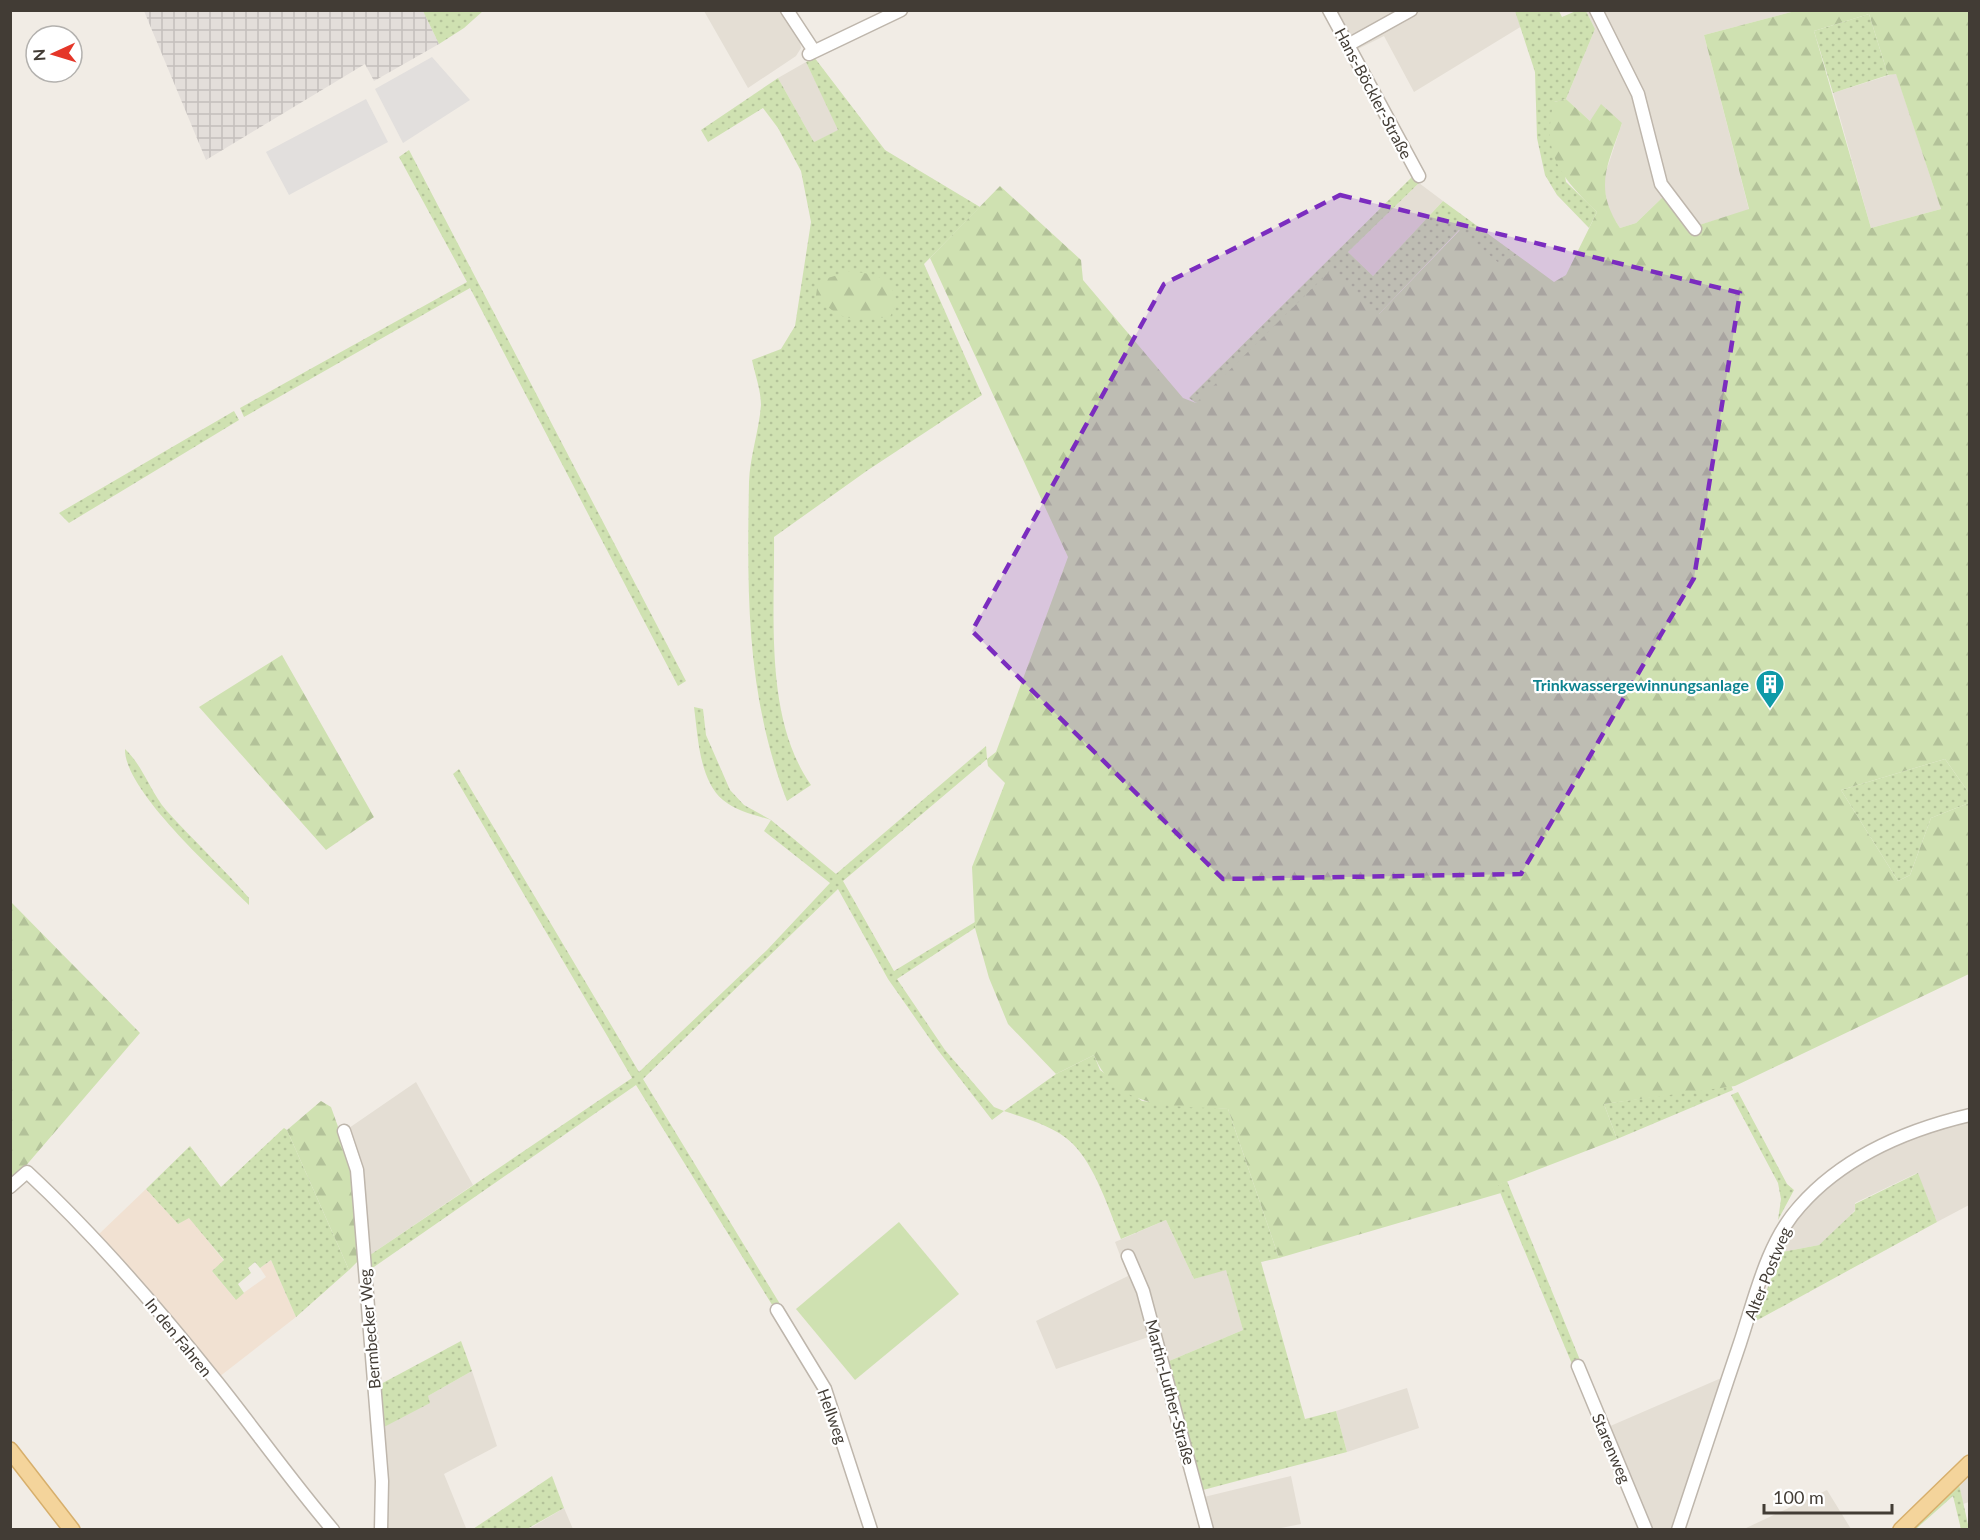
<svg xmlns="http://www.w3.org/2000/svg" width="1980" height="1540" viewBox="0 0 1980 1540" font-family="Lato,sans-serif">
  <style>
    .residential { fill: #e4ded4 }
    .commercial { fill: #f1e1d2 }
    .industrial { fill: url(#industrial-grid) }
    .grass { fill: url(#grass-dots) }
    .forest { fill: url(#forest-firs); fill-rule: evenodd }
    .park { fill: #cfe1b1 }
    .parking { fill: #e2dfdd }
    .lines { fill: none; stroke-linecap: round; stroke-linejoin: round }
    .minor-casing { stroke: #beb6ac; stroke-width: 15 }
    .major-casing { stroke: #d7af6c; stroke-width: 18 }
    .minor { stroke: #fff; stroke-width: 12 }
    .major { stroke: #f4d49b; stroke-width: 15 }
    .marked { fill: #7b2cbf; fill-opacity: 0.2; stroke: #7b2cbf; stroke-width: 4.5; stroke-dasharray: 12 8; stroke-linejoin: round }
    .labels { text-anchor: middle; dominant-baseline: central; stroke-width: 4.5; stroke-linejoin: round; paint-order: stroke }
    .street-label { font-size: 16px; fill: #423c35; stroke: #fff }
    .culture-label { font-size: 16px; font-weight: bold; fill: #0d838f; stroke: #fff; text-anchor: end }
  </style>
  <defs>
    <pattern id="industrial-grid" width="8" height="8" patternUnits="userSpaceOnUse" patternTransform="scale(1.5)"><rect width="8" height="8" fill="#e3deda"/><path d="M0 4h8M4 0v8" fill="none" stroke="#c4bfbc"/></pattern>
    <pattern id="grass-dots" width="8" height="8" patternUnits="userSpaceOnUse" patternTransform="scale(1.5)"><rect width="8" height="8" fill="#cfe1b1"/><path d="M2 2h.1M6 6h.1" fill="none" stroke="#b3c299" stroke-width="1.8" stroke-linecap="round"/></pattern>
    <pattern id="forest-firs" width="22" height="20" patternUnits="userSpaceOnUse" patternTransform="scale(1.5)"><rect width="22" height="20" fill="#cfe1b1"/><path d="M5 1l3.5 6h-7zM16 11l3.5 6h-7z" fill="#b3c299"/></pattern>
  </defs>
  <rect width="100%" height="100%" fill="#f1ece5"/>
  <!-- residential -->
  <path class="residential" d="M704,11H780L800,40L801,48L796,56L748,88Z
    M1324,11H1515L1522,26L1414,92L1384,36L1348,54Z
    M1586,11H1795L1704,35L1749,210L1690,228L1665,195L1636,223L1620,228L1609,211L1603,181L1622,123L1590,121L1566,99L1595,29Z
    M806,62L839,130L814,142L778,78Z
    M1896,73L1941,209L1871,228L1833,93Z
    M1419,183L1443,201L1373,276L1348,252Z
    M416,1082L473,1185L370,1255L363,1178L349,1128Z
    M1969,1119V1205L1937,1222L1917,1173L1855,1203V1210L1844,1223L1819,1245L1782,1252L1795,1216L1840,1173L1905,1138Z
    M1166,1220L1194,1279L1226,1269L1243,1330L1169,1361L1160,1333L1056,1369L1036,1321L1128,1276L1115,1242Z
    M472,1371L497,1446L444,1474L466,1528L386,1529L380,1429L428,1396Z
    M1726,1376L1675,1529H1648L1608,1427Z
    M1407,1388L1419,1428L1347,1452L1336,1411Z
    M1969,1472V1502L1963,1504L1959,1484Z
    M1291,1476L1301,1524L1276,1529H1211L1204,1497Z
    M1827,1490L1851,1529H1744Z
    M564,1508L573,1529L527,1530Z"/>
  <!-- commercial -->
  <path class="commercial" d="M146,1189L178,1224L189,1217L224,1261L212,1271L235,1299L266,1277L260,1268L271,1260L296,1317L219,1377L99,1234Z"/>
  <!-- industrial -->
  <path class="industrial" d="M144,11H423L439,44L374,81L365,64L206,160Z"/>
  <!-- grass -->
  <path class="grass" d="M423,11H483L464,28L439,44Z
    M1515,11H1559L1562,17L1576,11H1586L1595,29L1566,99L1554,102L1566,182L1597,212L1589,228L1557,195L1545,175L1537,138L1535,72Z
    M1869,14L1888,75L1833,93L1814,31Z
    M814,57L885,150L980,207L924,264L982,395L868,470L774,537C775,616 764,718 811,785L787,801C746,695 747,593 749,482C750,456 759,431 761,405C761,391 755,374 752,360L781,349L795,326L811,222L801,171L778,128L763,108L708,142L701,130L778,78L814,142L838,130L806,62Z
    M409,150L686,681L678,686L470,288L244,417L240,408L467,282L399,157Z
    M1413,176L1419,183L1348,252L1373,276L1443,201L1517,255L1499,264L1459,230L1379,314L1196,403L1189,398Z
    M234,411L239,420L69,523L59,513Z
    M694,707L703,709L706,735L730,790L744,805L771,820L836,874L986,746L987,759L843,881L894,971L975,922V928L897,979L945,1050L994,1107L1004,1111L1056,1074L1094,1055L1100,1070L1142,1101L1228,1109L1279,1258L1261,1262L1305,1419L1336,1411L1347,1452L1203,1490L1169,1361L1243,1330L1226,1270L1194,1279L1166,1220L1121,1239C1108,1208 1096,1167 1072,1143C1054,1126 1027,1119 1004,1111L992,1120L937,1049L888,979L838,889L643,1079L780,1304L774,1308L636,1085L371,1269L370,1255L632,1078L453,774L459,769L639,1072L767,950L830,883L764,831L771,820C755,815 736,811 723,800C699,780 698,736 694,707Z
    M125,749C143,766 150,791 166,810C193,840 223,868 249,898V905C219,875 124,791 125,749Z
    M1945,759L1969,793V803L1931,818L1910,875L1898,881L1841,790Z
    M1731,1085L1733,1090L1617,1139L1604,1104Z
    M1738,1092L1787,1184L1794,1190L1778,1220L1781,1199L1778,1183L1731,1095Z
    M284,1128L287,1130L349,1270L296,1317L271,1260L260,1268L255,1262L248,1268L251,1273L238,1284L244,1293L236,1300L212,1271L224,1260L189,1218L178,1224L146,1189L190,1146L221,1187Z
    M1918,1173L1937,1222L1754,1322L1782,1252L1819,1245L1855,1211V1204Z
    M1507,1181L1580,1360L1572,1364L1497,1185Z
    M461,1341L472,1371L428,1396L430,1403L384,1427L379,1385Z
    M552,1476L564,1508L527,1529H473Z
    M1959,1484L1969,1529H1961L1953,1496L1916,1529L1910,1530Z"/>
  <!-- forest -->
  <path class="forest" d="M1795,11H1969V793L1945,759L1841,790L1898,881L1910,875L1931,818L1969,803V974L1735,1086L1604,1104L1617,1139L1498,1185L1501,1193L1279,1258L1228,1109C1177,1106 1116,1111 1094,1055L1056,1074L1008,1024L989,978L975,928L972,867L1005,783L988,766L987,759L996,752L1068,557L930,258L1000,186L1081,260L1083,280L1183,398L1196,403L1330,271L1379,314L1460,230L1499,263L1517,255L1554,282L1566,275L1597,212C1563,179 1540,154 1554,102L1566,99L1590,121L1601,104L1622,123C1608,165 1593,187 1620,228L1636,223L1665,195L1690,228L1749,209L1704,35ZM1869,14L1888,75L1896,74L1941,209L1871,228L1814,31Z
    M851,271L870,274L889,281L897,302L890,317C853,320 844,324 816,296L818,281Z
    M282,655L374,817L326,850L199,707Z
    M11,902L140,1033L11,1183Z
    M321,1101L331,1107L352,1166L360,1246L358,1261L349,1270L287,1130Z"/>
  <!-- park -->
  <path class="park" d="M899,1222L959,1294L855,1380L796,1309Z"/>
  <!-- parking -->
  <path class="parking" d="M432,57L470,100L403,143L375,89Z
    M366,99L388,142L289,195L266,152Z"/>
  <g class="lines">
    <!-- minor casing -->
    <g class="minor-casing">
      <path id="minor" d="M787,10L814,51
        M1329,10L1419,176
        M1596,10L1638,94L1661,184L1695,229
        M1348,45L1411,10
        M809,54L901,10
        M344,1131L357,1170L382,1481L381,1530
        M10,1187L27,1172C97,1237 158,1308 217,1382C256,1431 292,1482 333,1530
        M1128,1256L1143,1291L1207,1530
        M777,1310L825,1389L871,1530
        M1578,1366L1646,1530
        M1678,1530C1699,1467 1719,1405 1740,1343C1755,1298 1767,1242 1800,1206C1844,1156 1906,1130 1970,1115"/>
    </g>
    <!-- major casing -->
    <g class="major-casing">
      <path id="major" d="M10,1450L72,1530
        M1901,1530L1970,1463"/>
    </g>
    <!-- minor -->
    <use href="#minor" class="minor"/>
    <!-- major -->
    <use href="#major" class="major"/>
  </g>
  <!-- marked area -->
  <path class="marked" d="M1340,195L1740,293L1694,578L1521,874L1223,879L972,631L1164,284Z"/>
  <!-- icons -->
  <defs>
    <g id="building-pin" transform="scale(1.5)"><path d="M0 17L-7.5 6A9.5 9.5 0 1 1 7.5 6Z" fill="#0f9aa8" stroke="#fff"/><path d="M-4-6H4V6H1V3H-1V6H-4ZM-2.5-4.3h1.7v1.8h-1.7ZM.8-4.3h1.7v1.8H.8ZM-2.5-1h1.7V.8h-1.7ZM.8-1h1.7V.8H.8Z" fill="#fff"/></g>
  </defs>
  <g fill-rule="evenodd">
    <use href="#building-pin" x="1770" y="684"/>
  </g>
  <g class="labels">
    <!-- street labels -->
    <g class="street-label">
      <text transform="translate(1374 93) rotate(62)">Hans-Böckler-Straße</text>
      <text transform="translate(1767 1273) rotate(-68)">Alter Postweg</text>
      <text transform="translate(369 1329) rotate(-95)">Bermbecker Weg</text>
      <text transform="translate(179 1337) rotate(51)">In den Fahren</text>
      <text transform="translate(1171 1392) rotate(75)">Martin-Luther-Straße</text>
      <text transform="translate(833 1416) rotate(70)">Hellweg</text>
      <text transform="translate(1612 1448) rotate(67)">Starenweg</text>
    </g>
    <!-- culture labels -->
    <g class="culture-label">
      <text x="1749" y="684">Trinkwassergewinnungsanlage</text>
    </g>
  </g>
  <!-- border -->
  <rect width="1980" height="1540" fill="none" stroke="#423c35" stroke-width="24"/>
  <!-- north arrow -->
  <g transform="translate(54 54) rotate(266)"><circle r="28" fill="#ffffff" stroke="#b3b1ae" stroke-width="1.5"/>
  <path d="M0-4.5L10 22L0 15L-10 22Z" fill="#e53628"/>
  <text y="-9" font-size="16" font-weight="bold" text-anchor="middle" fill="#423c35">N</text>
  </g>
  <!-- scale -->
  <path d="M1764 1504v9h128v-9" fill="none" stroke="#423c35" stroke-width="3"/>
  <text x="1773" y="1504" font-size="18" fill="#423c35" stroke="#ffffff" stroke-width="4.5" paint-order="stroke">100 m</text>
</svg>
